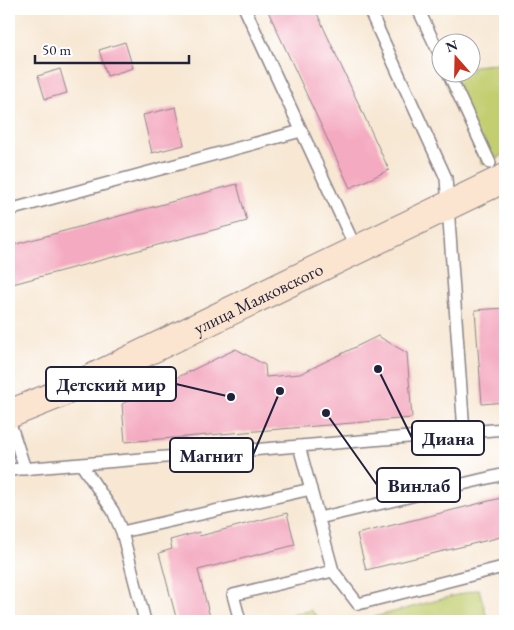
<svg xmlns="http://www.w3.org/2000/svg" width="514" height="630" viewBox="0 0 514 630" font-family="'EB Garamond',serif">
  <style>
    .green { fill: #c2ce70; stroke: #727856 }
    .building { fill: #f4abc1 }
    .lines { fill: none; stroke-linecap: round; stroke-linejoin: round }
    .lane-casing { stroke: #8c8487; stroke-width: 14 }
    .secondary-casing { stroke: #8c8487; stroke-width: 30 }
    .lane { stroke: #fff; stroke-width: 11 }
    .secondary { stroke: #fce5d0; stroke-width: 28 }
    .labels { text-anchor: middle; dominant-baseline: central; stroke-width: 4; stroke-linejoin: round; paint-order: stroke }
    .street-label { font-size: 18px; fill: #22223b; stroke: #fff }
    .leader { fill: none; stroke: #22223b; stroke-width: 2 }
    .callout-dot { fill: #22223b; stroke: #fff; stroke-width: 2 }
    .callout { fill: #fff; stroke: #22223b; stroke-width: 2 }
    .callout-label { font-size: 19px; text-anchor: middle; font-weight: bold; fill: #22223b }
  </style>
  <rect width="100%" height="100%" fill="#fff"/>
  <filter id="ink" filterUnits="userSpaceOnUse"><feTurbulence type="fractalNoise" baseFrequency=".02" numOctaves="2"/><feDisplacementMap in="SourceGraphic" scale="10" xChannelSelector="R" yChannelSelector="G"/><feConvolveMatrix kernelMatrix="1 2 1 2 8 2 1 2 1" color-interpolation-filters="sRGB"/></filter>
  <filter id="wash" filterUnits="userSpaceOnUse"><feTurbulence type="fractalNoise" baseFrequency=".0096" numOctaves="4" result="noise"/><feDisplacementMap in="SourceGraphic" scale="20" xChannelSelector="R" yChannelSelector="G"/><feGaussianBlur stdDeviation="1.12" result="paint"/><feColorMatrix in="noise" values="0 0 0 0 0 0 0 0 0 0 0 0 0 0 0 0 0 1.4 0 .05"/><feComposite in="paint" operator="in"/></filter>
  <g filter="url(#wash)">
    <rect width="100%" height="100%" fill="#f7e7d3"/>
    <!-- green -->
    <path class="green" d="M505,63V154L482,165L443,76L454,73L472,72V67L474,66Z
      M479,589L488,621H360Z
      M311,610L321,621H270Z"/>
    <g id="blocks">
      <!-- building -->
      <path class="building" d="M267,9H315L389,170L350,188Z
        M125,42L133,68L107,76L99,50Z
        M60,69L67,93L45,99L38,76Z
        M176,107L184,145L152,153L143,115Z
        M237,184L247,221L9,285V246Z
        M505,308V402L482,404L475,310Z
        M378,336L407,353L412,418L125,442L122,404L236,349L265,365L266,377L300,374Z
        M505,497V536L366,570L357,534Z
        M287,513L295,545L198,570L211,621H177L159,553L172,549L170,540L199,532L200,536Z"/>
    </g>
  </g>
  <g filter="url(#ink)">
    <use href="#blocks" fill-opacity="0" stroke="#8c8487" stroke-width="1"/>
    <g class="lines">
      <!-- lane casing -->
      <g class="lane-casing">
        <path id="lane" d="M245,9L357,251
          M369,9L446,178L464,432
          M418,9L442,59
          M448,72L490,163
          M9,210L301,131
          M9,420L25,469
          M299,446L333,571L358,604L503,567L505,574
          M81,464L113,511L122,532L145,621
          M9,470L505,429
          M319,518L505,474
          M122,532L311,489
          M240,621L233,595L333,571"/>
      </g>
      <!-- secondary casing -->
      <g class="secondary-casing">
        <g id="secondary">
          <path id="s1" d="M9,414L59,394L505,178"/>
        </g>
      </g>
      <!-- lane -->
      <use href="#lane" class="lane"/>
      <!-- secondary -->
      <use href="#secondary" class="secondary"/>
    </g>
  </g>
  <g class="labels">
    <!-- street labels -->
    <g class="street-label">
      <text stroke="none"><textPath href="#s1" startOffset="275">улица Маяковского</textPath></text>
    </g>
  </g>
  <!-- callouts -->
  <path class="leader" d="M231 397L176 384M378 369L412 438M280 391L253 455M326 413L377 485"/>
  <g class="callout-dot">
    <circle cx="231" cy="397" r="5"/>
    <circle cx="378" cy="369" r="5"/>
    <circle cx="280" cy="391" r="5"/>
    <circle cx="326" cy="413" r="5"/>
  </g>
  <g class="callout">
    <rect x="46" y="367" width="130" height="34" rx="5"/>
    <rect x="412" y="421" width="72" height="34" rx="5"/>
    <rect x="170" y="438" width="83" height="34" rx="5"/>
    <rect x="377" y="468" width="83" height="34" rx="5"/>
  </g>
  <g class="callout-label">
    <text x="111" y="391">Детский мир</text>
    <text x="448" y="445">Диана</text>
    <text x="211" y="462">Магнит</text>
    <text x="419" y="492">Винлаб</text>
  </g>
  <!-- margin -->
  <rect width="514" height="630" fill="none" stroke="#fff" stroke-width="30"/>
  <!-- north arrow -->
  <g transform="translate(456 58) rotate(340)"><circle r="24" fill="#ffffff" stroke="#a7a7b1"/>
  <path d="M0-4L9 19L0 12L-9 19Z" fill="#c8321e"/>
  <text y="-8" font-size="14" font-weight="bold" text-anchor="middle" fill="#22223b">N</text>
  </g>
  <!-- scale -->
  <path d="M35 55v8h154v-8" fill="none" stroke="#22223b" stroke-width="2.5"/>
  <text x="42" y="55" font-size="15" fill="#22223b" stroke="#ffffff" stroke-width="4" paint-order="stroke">50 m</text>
</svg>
